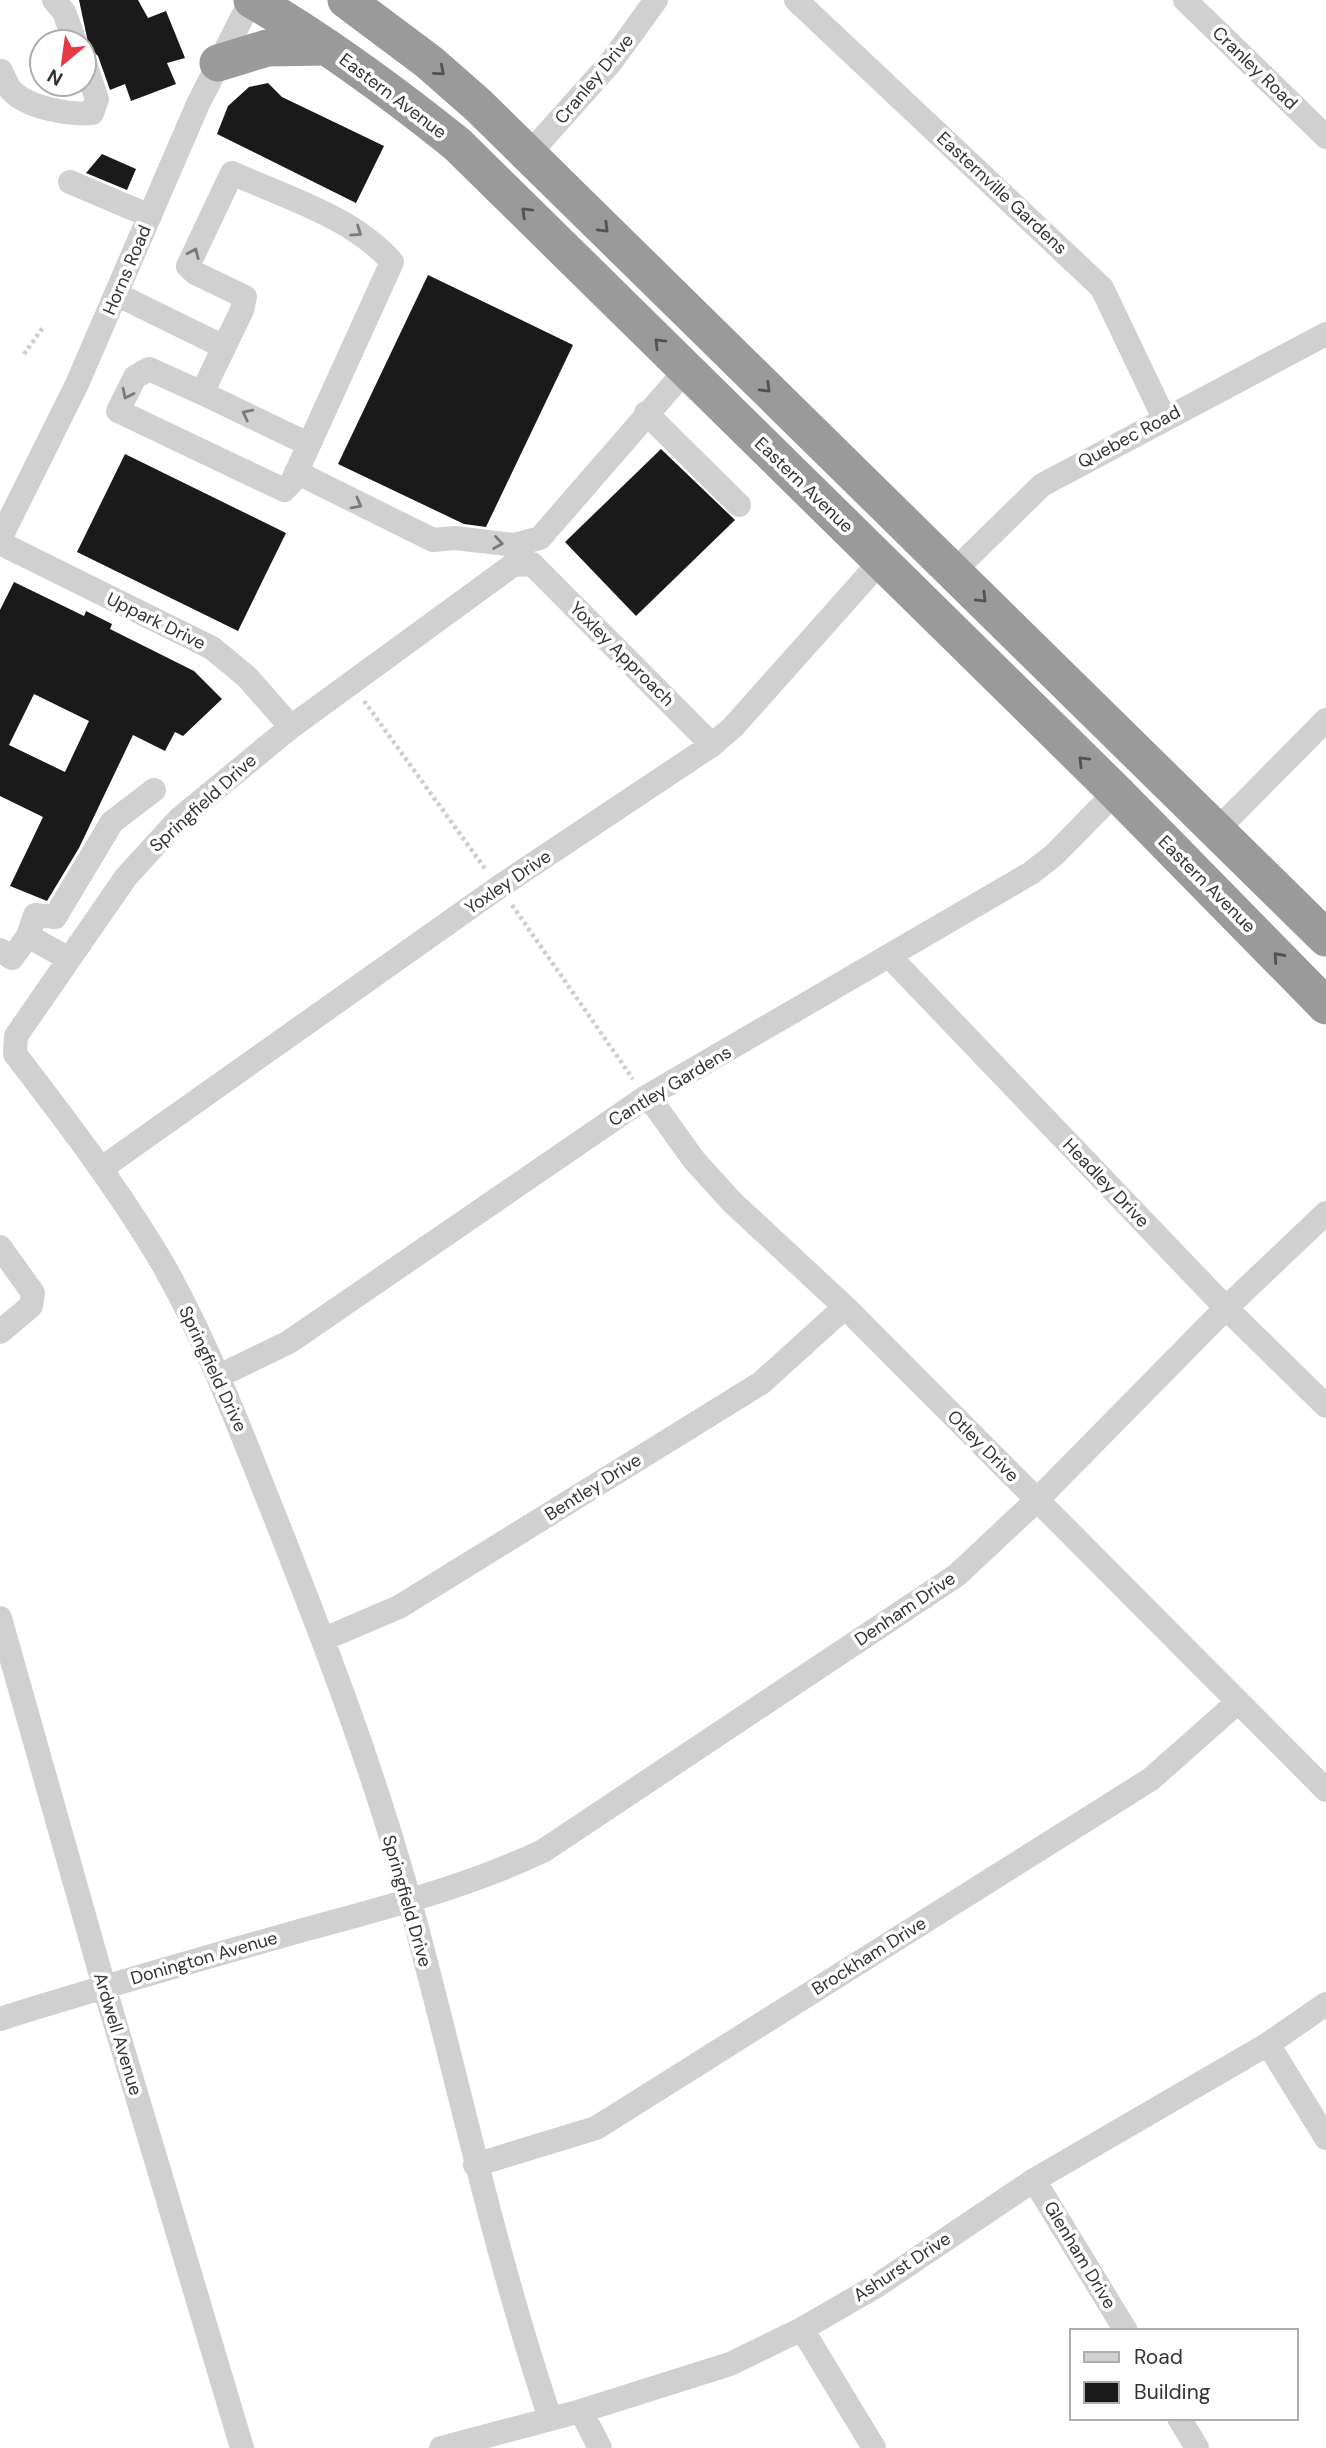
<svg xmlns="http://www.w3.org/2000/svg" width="1326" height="2448" viewBox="0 0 1326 2448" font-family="'DM Sans',sans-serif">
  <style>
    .building { fill: #1a1a1a; fill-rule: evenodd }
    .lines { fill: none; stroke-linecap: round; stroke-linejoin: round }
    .path { stroke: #cdcdcd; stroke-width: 4.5; stroke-dasharray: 3.5 3.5; stroke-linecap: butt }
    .minor { stroke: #d0d0d0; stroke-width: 24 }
    .highway { stroke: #9a9a9a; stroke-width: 37 }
    .oneway { stroke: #525252 }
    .oneway2 { stroke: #7a7a7a }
    .labels { text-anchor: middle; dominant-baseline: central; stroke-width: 7; stroke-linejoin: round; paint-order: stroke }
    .street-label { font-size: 18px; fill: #333; stroke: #fff }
  </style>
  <rect width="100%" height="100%" fill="#fff"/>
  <!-- building -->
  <path class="building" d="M79,0H138L148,18L166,11L185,58L167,63L176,84L131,101L125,84L110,90L98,56L89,47Z
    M268,83L282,97L384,146L356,203L217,134L228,106L249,87Z
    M102,154L136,169L127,190L86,173Z
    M428,275L573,345L486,527L464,524L338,464Z
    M661,449L735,520L636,616L565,542Z
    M125,454L286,533L238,631L77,552Z
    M14,582L84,616L86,611L112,624L110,629L194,671L222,699L183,736L175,732L165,751L133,735L79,848L47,901L10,886L43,817L0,796V610ZM34,694L89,721L65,772L9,745Z"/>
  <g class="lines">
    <!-- path -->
    <path class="path" d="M24,354L44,326
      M364,701L486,870
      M512,905L633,1079"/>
    <!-- minor -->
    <path class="minor" d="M54,0L64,12L75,42
      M796,0L1102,288L1164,418
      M1185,0L1326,137
      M1,71C4,77 7,86 12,91C28,108 70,115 92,113L97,99L84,61
      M529,154L611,62L656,0
      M70,182L150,216
      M116,294L224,347
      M202,393L149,369L135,377L118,411L284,490L292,482L392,262C353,217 285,197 232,173L188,266L195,273L245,297L242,310L202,393L308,444
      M646,413L739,505
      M296,472L433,540L455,538L514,545L540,538L686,370
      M0,539L77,384L198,104L251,0
      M0,543L212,648L247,677L291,727
      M954,571L1042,485L1326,334
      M1217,830L1326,720
      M28,936L35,915L55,917L112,822L154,790
      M0,950L12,958L28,936L69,959
      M890,957L1226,1308L1326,1406
      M648,1096L694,1160L732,1202L845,1307L1326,1790
      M102,1168L499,887L712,745L733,727L881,561
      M0,1247L33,1293L31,1306L0,1332
      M219,1376L289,1342L646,1097L1031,873L1054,855L1116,792
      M0,1618L104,1986L242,2448
      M324,1639L399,1607L761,1383L845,1307
      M0,2019C98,1988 197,1960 296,1932C380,1909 464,1888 543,1851L957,1575L1037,1500L1226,1308L1326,1213
      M1268,2044L1326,2138
      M475,2165L596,2128L1151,1779L1238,1702
      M1034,2180L1126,2331
      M802,2329L874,2448
      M581,2411L600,2448
      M550,2418C493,2249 457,2075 410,1902C374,1771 325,1643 275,1517C241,1432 209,1346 164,1266C120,1191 68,1123 15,1054L16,1036L126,877L179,819L291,727L513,565L532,564L712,745
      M1179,2418L1197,2448
      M441,2448L581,2411L730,2364L802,2329L878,2285L1034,2180L1268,2044L1326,2004"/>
    <!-- highway -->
    <path class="highway" d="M252,0C325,42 392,92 457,144L1116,792L1326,1006
      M346,0L429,62L478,105L1326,938
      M218,63L267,48L327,47"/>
  </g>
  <!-- one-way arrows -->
  <defs><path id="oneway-chevron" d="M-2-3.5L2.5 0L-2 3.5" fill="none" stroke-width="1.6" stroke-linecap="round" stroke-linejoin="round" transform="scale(1.75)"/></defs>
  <g class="oneway">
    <use href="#oneway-chevron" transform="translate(440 71) rotate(41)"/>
    <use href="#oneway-chevron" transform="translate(526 212) rotate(-136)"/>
    <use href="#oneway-chevron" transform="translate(604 228) rotate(45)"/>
    <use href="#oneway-chevron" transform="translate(659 343) rotate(-135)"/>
    <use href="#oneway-chevron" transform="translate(766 388) rotate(44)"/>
    <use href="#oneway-chevron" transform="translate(982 598) rotate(45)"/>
    <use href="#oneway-chevron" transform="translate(1083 761) rotate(-135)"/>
    <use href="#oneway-chevron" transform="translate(1278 957) rotate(-132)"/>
  </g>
  <g class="oneway2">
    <use href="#oneway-chevron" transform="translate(357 232) rotate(34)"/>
    <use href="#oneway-chevron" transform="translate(194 253) rotate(-66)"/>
    <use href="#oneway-chevron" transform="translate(127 394) rotate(116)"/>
    <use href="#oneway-chevron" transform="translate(247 414) rotate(-153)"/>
    <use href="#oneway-chevron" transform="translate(357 504) rotate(28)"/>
    <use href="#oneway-chevron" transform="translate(498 543) rotate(9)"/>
  </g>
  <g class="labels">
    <!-- street labels -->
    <g class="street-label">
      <text transform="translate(1255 68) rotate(44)">Cranley Road</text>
      <text transform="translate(594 79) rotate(-50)">Cranley Drive</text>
      <text transform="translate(393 96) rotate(37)">Eastern Avenue</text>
      <text transform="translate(1002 193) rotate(43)">Easternville Gardens</text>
      <text transform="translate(127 270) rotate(-67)">Horns Road</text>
      <text transform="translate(1129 437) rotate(-28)">Quebec Road</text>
      <text transform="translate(804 485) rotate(44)">Eastern Avenue</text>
      <text transform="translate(156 621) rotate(26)">Uppark Drive</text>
      <text transform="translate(622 654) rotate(45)">Yoxley Approach</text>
      <text transform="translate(203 803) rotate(-42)">Springfield Drive</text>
      <text transform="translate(508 882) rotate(-34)">Yoxley Drive</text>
      <text transform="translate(1207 884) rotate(45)">Eastern Avenue</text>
      <text transform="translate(670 1086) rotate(-31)">Cantley Gardens</text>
      <text transform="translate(1106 1183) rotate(46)">Headley Drive</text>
      <text transform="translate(213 1369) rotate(65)">Springfield Drive</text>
      <text transform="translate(983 1446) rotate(45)">Otley Drive</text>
      <text transform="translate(593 1487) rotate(-32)">Bentley Drive</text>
      <text transform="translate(905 1609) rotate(-34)">Denham Drive</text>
      <text transform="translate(407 1901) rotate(74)">Springfield Drive</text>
      <text transform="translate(869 1956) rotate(-32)">Brockham Drive</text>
      <text transform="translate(204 1958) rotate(-16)">Donington Avenue</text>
      <text transform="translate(118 2034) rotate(73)">Ardwell Avenue</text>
      <text transform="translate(1080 2255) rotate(59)">Glenham Drive</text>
      <text transform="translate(902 2267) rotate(-33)">Ashurst Drive</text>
    </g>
  </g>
  <!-- legend -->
  <rect x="1070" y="2329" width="228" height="91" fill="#ffffff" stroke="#adadad" stroke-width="2"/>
  <rect x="1084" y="2352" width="35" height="10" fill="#d0d0d0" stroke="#adadad" stroke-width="2"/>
  <text x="1134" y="2364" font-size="21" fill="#333333">Road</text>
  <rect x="1084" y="2382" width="35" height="21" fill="#1a1a1a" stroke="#adadad" stroke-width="2"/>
  <text x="1134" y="2399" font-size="21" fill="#333333">Building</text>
  <!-- north arrow -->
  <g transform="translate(63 63) rotate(209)"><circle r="33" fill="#ffffff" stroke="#adadad" stroke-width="2"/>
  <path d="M0-5L12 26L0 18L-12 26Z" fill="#e63946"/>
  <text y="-10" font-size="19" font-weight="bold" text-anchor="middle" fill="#333333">N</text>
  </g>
</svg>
